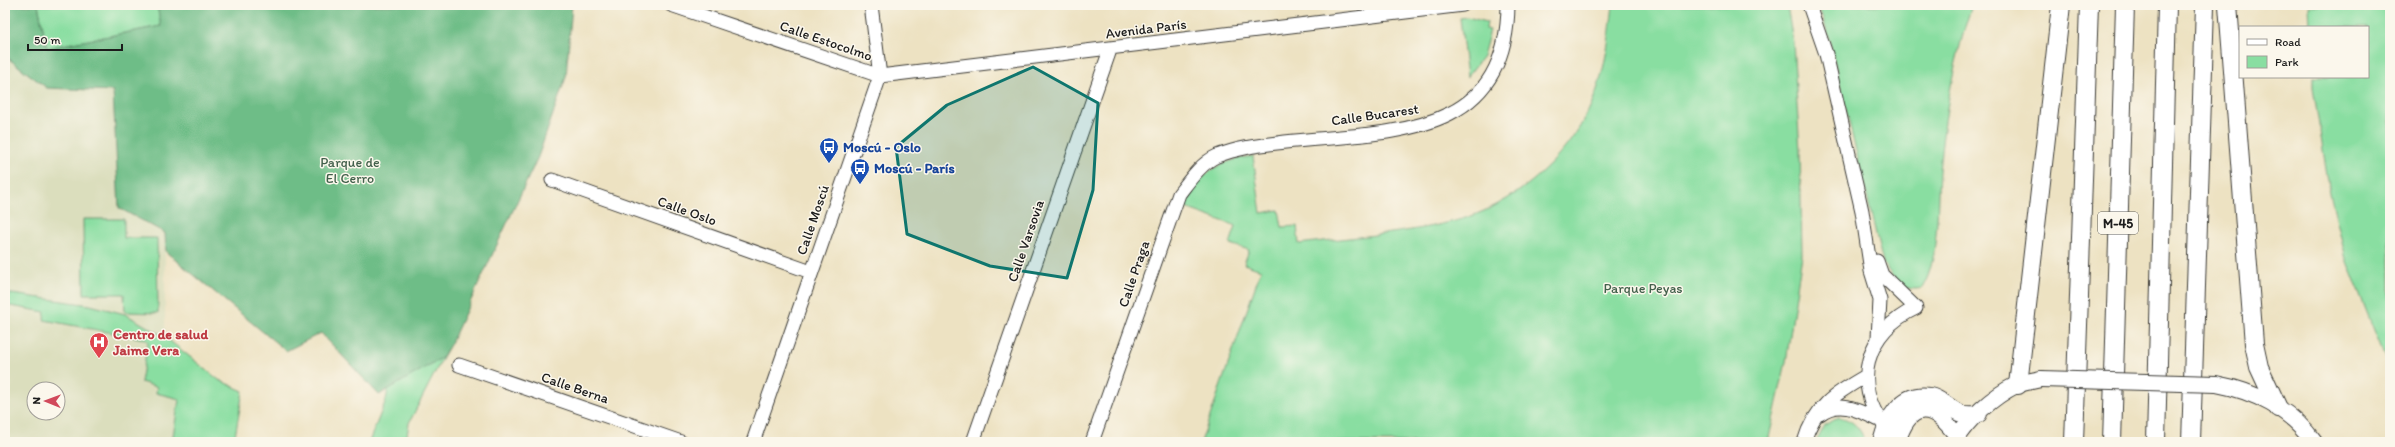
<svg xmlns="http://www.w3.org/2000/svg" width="2395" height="447" viewBox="0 0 2395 447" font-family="Itim,sans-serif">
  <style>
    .built { fill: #dbdebd; fill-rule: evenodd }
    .green { fill: #89dea1; stroke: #527d5e }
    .forest { fill: #6ebd87; stroke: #456c52 }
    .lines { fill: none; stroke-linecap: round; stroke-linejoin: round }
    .minor-casing { stroke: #3b3a35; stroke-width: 15 }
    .major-casing { stroke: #3b3a35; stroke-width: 18 }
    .highway-casing { stroke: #3b3a35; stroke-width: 20 }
    .minor { stroke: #fff; stroke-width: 13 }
    .major { stroke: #fff; stroke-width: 16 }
    .highway { stroke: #fff; stroke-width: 18 }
    .major-bridge-casing { stroke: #3b3a35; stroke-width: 18; stroke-linecap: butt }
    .major-bridge { stroke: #fff; stroke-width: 16 }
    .marked { fill: #0f766e; fill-opacity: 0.2; stroke: #0f766e; stroke-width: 3; stroke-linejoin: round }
    .labels { text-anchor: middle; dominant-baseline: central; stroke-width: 3; stroke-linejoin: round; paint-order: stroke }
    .shield { fill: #fbf7ec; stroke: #5f5e5a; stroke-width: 1 }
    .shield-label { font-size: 13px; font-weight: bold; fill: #1c1c1c }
    .street-label { font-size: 14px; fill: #1c1c1c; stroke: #fbf7ec }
    .transit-label { font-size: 14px; font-weight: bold; fill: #164399; stroke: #fbf7ec; text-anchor: start }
    .park-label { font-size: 14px; fill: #42604b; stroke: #fbf7ec }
    .health-label { font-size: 14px; font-weight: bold; fill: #be3a42; stroke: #fbf7ec; text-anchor: start }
  </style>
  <rect width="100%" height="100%" fill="#fbf7ec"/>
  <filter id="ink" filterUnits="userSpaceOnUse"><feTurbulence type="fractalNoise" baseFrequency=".025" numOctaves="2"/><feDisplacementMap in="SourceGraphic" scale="8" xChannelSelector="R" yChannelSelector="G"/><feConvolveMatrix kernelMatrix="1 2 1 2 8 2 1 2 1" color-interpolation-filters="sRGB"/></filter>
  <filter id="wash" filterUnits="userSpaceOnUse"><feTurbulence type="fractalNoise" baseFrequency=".012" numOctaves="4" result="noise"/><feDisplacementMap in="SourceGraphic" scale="16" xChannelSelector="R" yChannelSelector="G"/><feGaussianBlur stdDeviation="0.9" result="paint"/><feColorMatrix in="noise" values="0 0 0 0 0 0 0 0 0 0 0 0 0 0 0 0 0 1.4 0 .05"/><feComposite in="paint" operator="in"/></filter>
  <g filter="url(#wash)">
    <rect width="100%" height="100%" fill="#ede2c2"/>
    <!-- built -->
    <path class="built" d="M6,56L47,88L113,91L119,208L165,234V337L219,380L243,391L234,442H5ZM34,389H58V413H34Z"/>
    <!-- green -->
    <path class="green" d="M38,5H157L161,26L47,48Z
      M1613,5H1787L1793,42L1800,151L1802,255L1786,362L1768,442H1201L1261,270L1244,264L1249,250L1230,244L1236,226L1183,207C1198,174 1218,161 1253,156L1261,213L1279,210L1282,227L1297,226L1299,244C1351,237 1404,234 1455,221C1512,207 1568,159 1591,105C1605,74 1609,39 1613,5Z
      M1818,5H1972C1955,55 1946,107 1940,160C1936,196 1941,259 1922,288C1902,293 1893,277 1883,263L1827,31Z
      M2309,5H2390V371L2346,259L2330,193L2313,88V77H2368V27H2310Z
      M1467,17L1487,22L1486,29L1490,30L1483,56L1467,77L1460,18Z
      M83,219H124V238H157L158,313L125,312L124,294H84Z
      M5,293L90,305L125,314L165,337L219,380L243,391L234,442H172L179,400L176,398L156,393L157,387L141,382L148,342L145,339L44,320L45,312L5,305Z
      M443,357L409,423L406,442H369L386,400L388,389Z
      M1838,417C1852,419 1861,428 1865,442H1816L1825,425Z"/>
    <!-- forest -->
    <path class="forest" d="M5,5H38L47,48L161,26L157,5H572L566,77L538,157L451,343L443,357L379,395L321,333L286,351L166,252L165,233L119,208L113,91L47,88L5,56Z"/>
  </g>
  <g filter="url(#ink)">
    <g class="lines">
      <!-- minor casing -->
      <g class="minor-casing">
        <path id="minor" d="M671,5L880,76L1463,5
          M1809,5L1826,54L1862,211L1871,271L1880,300L1878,338
          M552,180L811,272
          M1877,261L1882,275L1916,308C1866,331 1851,383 1885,427
          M459,365L681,442
          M1820,414C1839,399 1860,411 1879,420
          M753,442L880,76L871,5
          M973,442L1110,50
          M1092,442L1179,194C1189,181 1201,163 1217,156C1239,147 1262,145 1285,142C1386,131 1507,141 1508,5
          M1804,442C1814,407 1836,393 1866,376"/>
      </g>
      <!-- major casing -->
      <g class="major-casing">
        <path id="major" d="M2216,384C2254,391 2291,409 2314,442
          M1881,442C1887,419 1901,391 1930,396C1941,398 1950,409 1960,413C1965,415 1973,414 1979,414
          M1897,442C1911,399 1933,403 1957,436
          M1954,442C1966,420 1994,396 2016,385C2023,382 2033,381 2041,379"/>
      </g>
      <!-- highway casing -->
      <g class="highway-casing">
        <path id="highway" d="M2228,5L2254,344L2259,367L2278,408
          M2018,385L2061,5
          M2074,442L2089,5
          M2112,442L2125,5
          M2156,442L2167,5
          M2191,442L2205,5"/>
      </g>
      <!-- minor -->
      <use href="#minor" class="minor"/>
      <!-- major -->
      <use href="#major" class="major"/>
      <!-- highway -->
      <use href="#highway" class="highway"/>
      <!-- major-bridge casing -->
      <g class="major-bridge-casing">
        <path id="major-bridge" d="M2041,379L2216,384"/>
      </g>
      <!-- major-bridge -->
      <use href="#major-bridge" class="major-bridge"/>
    </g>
  </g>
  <!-- marked area -->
  <path class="marked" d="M1033,67L1098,103L1093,190L1067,278L990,266L907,234L896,147L947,105Z"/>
  <!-- icons -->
  <defs>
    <g id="bus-pin" transform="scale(1)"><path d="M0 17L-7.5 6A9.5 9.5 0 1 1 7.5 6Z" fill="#1a4fb4" stroke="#fbf7ec"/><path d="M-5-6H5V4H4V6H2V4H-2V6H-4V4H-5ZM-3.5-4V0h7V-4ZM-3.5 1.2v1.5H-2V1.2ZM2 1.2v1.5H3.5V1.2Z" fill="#fff"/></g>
    <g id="hospital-pin" transform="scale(1)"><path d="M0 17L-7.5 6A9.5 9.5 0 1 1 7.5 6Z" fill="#e0444e" stroke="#fbf7ec"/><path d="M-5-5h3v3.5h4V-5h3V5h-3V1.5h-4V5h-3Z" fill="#fff"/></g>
  </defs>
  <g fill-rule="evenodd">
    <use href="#bus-pin" x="829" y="147"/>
    <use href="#bus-pin" x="860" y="168"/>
    <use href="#hospital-pin" x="99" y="342"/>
  </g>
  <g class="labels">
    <!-- shield labels -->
    <rect class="shield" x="2098" y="212" width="40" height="22" rx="3"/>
    <g class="shield-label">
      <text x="2118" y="223">M-45</text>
    </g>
    <!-- street labels -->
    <g class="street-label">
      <text transform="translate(1146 29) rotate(-7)">Avenida París</text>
      <text transform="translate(826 41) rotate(19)">Calle Estocolmo</text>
      <text transform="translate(1375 115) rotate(-8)">Calle Bucarest</text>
      <text transform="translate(687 211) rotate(20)">Calle Oslo</text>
      <text transform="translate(813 220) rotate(-71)">Calle Moscú</text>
      <text transform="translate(1026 241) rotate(-71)">Calle Varsovia</text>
      <text transform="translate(1134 274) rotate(-71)">Calle Praga</text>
      <text transform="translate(575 388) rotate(19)">Calle Berna</text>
    </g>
    <!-- transit labels -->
    <g class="transit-label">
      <text x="843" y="147">Moscú - Oslo</text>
      <text x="874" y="168">Moscú - París</text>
    </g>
    <!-- park labels -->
    <g class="park-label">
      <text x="350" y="162">Parque de<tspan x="350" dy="16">El Cerro</tspan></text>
      <text x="1643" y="288">Parque Peyas</text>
    </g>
    <!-- health labels -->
    <g class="health-label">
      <text x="113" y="334">Centro de salud<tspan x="113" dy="16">Jaime Vera</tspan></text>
    </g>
  </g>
  <!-- margin -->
  <rect width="2395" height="447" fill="none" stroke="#fbf7ec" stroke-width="20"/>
  <!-- legend -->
  <rect x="2239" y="26" width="130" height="52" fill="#fbf7ec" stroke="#a29f99"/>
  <rect x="2247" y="39" width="20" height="6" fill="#ffffff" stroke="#a29f99"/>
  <text x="2275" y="46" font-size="12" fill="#1c1c1c">Road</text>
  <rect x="2247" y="56" width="20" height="12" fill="#89dea1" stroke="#a29f99"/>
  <text x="2275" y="66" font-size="12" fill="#1c1c1c">Park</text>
  <!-- north arrow -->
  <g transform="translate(46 401) rotate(271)"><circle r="19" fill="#fbf7ec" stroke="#a29f99"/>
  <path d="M0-3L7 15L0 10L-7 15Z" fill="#d1495b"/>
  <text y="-6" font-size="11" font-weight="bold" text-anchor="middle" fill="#1c1c1c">N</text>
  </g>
  <!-- scale -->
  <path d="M28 44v6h94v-6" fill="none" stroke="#1c1c1c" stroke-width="2"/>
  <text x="34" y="44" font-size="12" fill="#1c1c1c" stroke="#fbf7ec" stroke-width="3" paint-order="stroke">50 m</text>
</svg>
